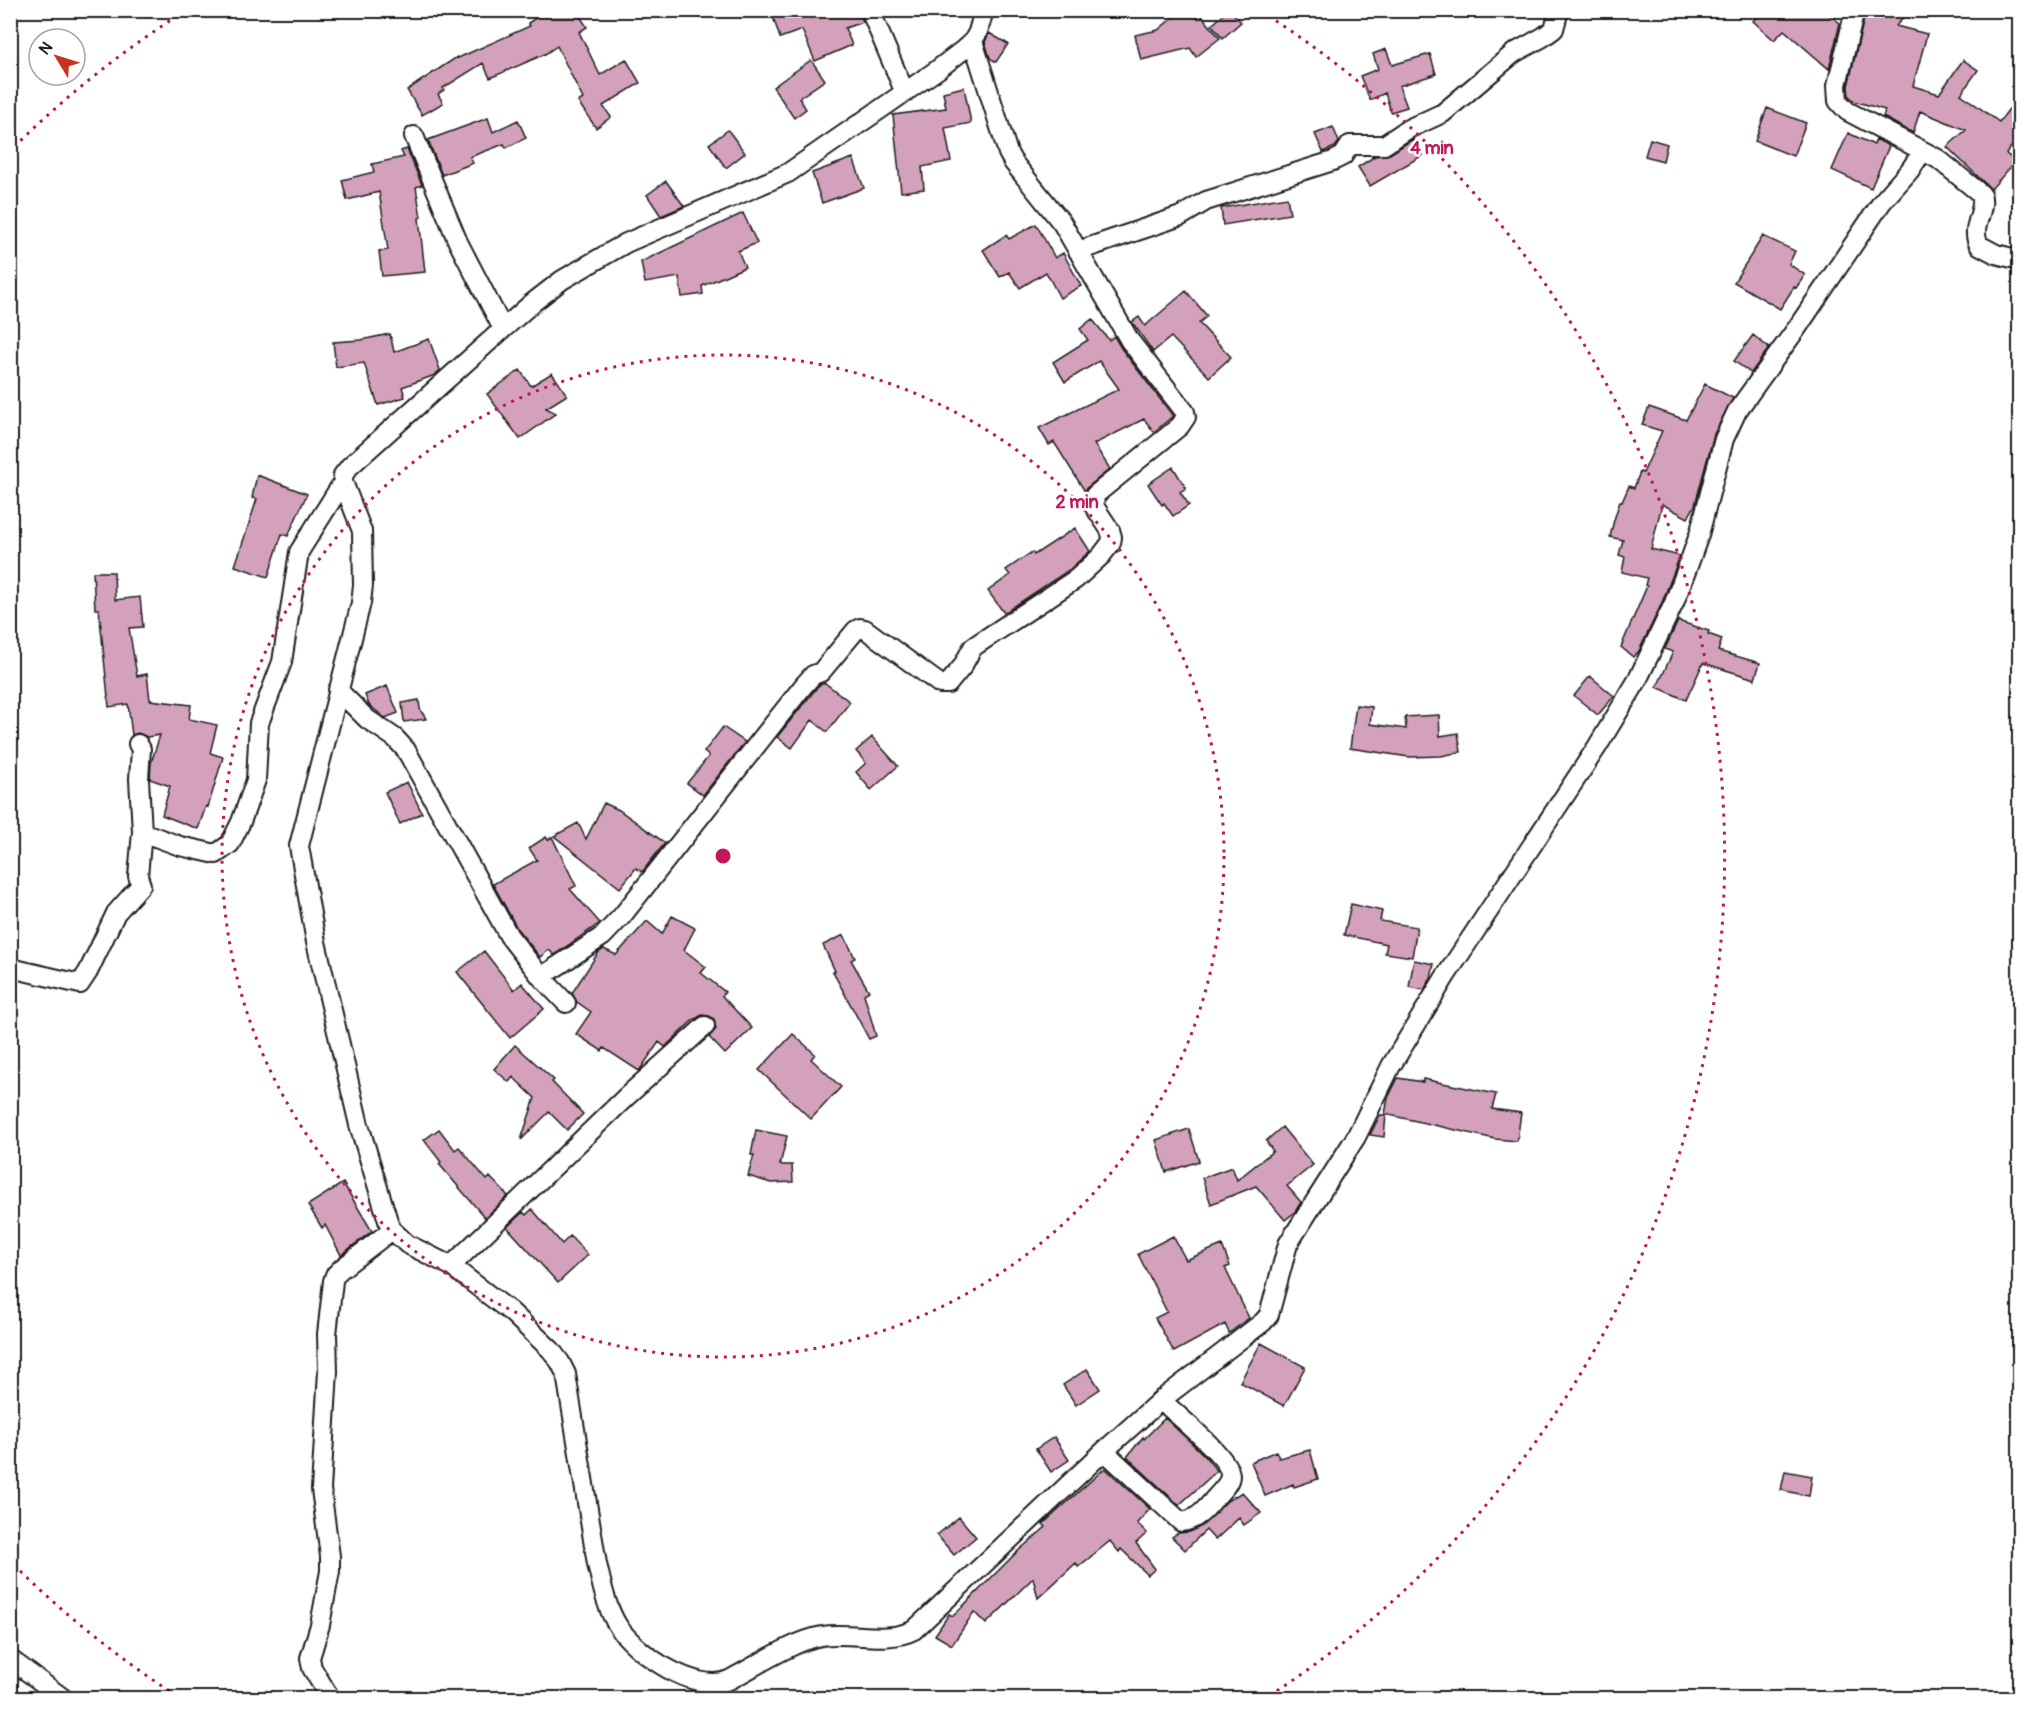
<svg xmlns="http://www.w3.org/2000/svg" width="2030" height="1709" viewBox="0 0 2030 1709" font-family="Pangolin,sans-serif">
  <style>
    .building { fill: #d4a1bc; stroke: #1c1c1c; stroke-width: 1.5 }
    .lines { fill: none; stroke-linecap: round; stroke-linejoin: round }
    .street-casing { stroke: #1c1c1c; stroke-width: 22 }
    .street { stroke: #fff; stroke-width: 18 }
    .ring { fill: none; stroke: #c2185b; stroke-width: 3; stroke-dasharray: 3 6 }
    .centre { fill: #c2185b; stroke: #fff; stroke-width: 3 }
    .ring-label { font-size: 18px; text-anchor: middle; font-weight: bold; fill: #c2185b; stroke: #fff; stroke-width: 5; stroke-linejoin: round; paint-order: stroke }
  </style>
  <rect width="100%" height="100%" fill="#fff"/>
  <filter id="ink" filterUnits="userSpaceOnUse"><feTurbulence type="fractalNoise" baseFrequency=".0167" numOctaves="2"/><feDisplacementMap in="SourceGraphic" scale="12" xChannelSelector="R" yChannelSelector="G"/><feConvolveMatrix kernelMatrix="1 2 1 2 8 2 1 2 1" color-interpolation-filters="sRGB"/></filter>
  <g filter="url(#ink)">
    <!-- building -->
    <path class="building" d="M548,10H576L587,27L579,32L600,75L626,59L640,83L603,106L611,117L596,128L578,102L583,99L557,46L545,54L490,78L483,63L443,88L444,90L438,94L443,103L422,115L407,90L457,57L458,58L530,26L528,23Z
      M783,10H859L863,22L845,28L852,45L815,61L802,30L780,38L772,14Z
      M1182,10H1197L1220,38L1196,57L1190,48L1141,60L1135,35L1158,30Z
      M1228,10H1230L1241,22L1223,38L1212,25Z
      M1763,10H1823L1840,23L1829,69L1784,30L1774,40L1753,21Z
      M1909,10L1896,26L1927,34L1913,86L1939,94L1963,60L1978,70L1961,94L1999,122L2019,96V136L2006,154L2016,161L1991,189L1947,147L1966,130L1920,111L1913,133L1883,117L1885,110L1854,101L1849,96L1848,86L1866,10Z
      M989,33L1008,44L996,62L990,58L985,42Z
      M1386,49L1392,65L1430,54L1436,74L1399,86L1407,107L1391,112L1385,93L1370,100L1360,76L1378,69L1373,54Z
      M811,60L825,80L799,98L806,109L794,118L773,87Z
      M964,87L971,123L945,128L951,161L922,167L924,189L901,192L893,115L946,108L943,92Z
      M1767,108L1806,123L1793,156L1755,141Z
      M488,118L493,132L518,120L526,138L506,148L504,144L470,157L473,163L442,175L428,140Z
      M1333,127L1339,142L1335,147L1323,152L1315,134Z
      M728,130L745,153L726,168L709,144Z
      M1848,133L1874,145L1876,139L1889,146L1871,188L1832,170Z
      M1413,139L1423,155L1370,186L1358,167L1375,156L1390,154Z
      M1650,139L1667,144L1663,161L1645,156Z
      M407,149L422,185L416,187L421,217L419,218L425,272L382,276L379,251L388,250L379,192L347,200L342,180L374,172L372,164L404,157L401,151Z
      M853,158L864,188L822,203L812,173Z
      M666,181L684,206L661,216L647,195Z
      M1287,197L1290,214L1223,225L1221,208Z
      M743,213L757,243L738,251L745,267L702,286L703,294L682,297L679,277L645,283L641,262Z
      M1036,224L1055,258L1063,253L1081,286L1060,298L1046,272L1020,288L1009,272L1000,277L983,250L1006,235L1009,239Z
      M1763,236L1795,251L1789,264L1805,275L1796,288L1794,287L1780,309L1734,282Z
      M1186,291L1207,316L1199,323L1231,357L1209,377L1171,337L1153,352L1132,322L1139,317L1145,326Z
      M1092,319L1109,340L1114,336L1121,348L1173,416L1154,432L1144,419L1094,444L1110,469L1084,490L1054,442L1049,445L1039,428L1119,389L1099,361L1065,382L1053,362L1088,340L1080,329Z
      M390,334L394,352L429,339L440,370L435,375L402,387L405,397L378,405L364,363L336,367L333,342L361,340Z
      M1753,335L1769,348L1751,373L1734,361Z
      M520,370L531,386L552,373L567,395L546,408L556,413L520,439L487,394Z
      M1705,384L1733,398L1714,434L1695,505L1688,518L1662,504L1651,549L1680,556L1661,605L1639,651L1633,657L1621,647L1647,586L1645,585L1647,578L1622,572L1625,557L1619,555L1623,540L1610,537L1614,520L1620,501L1622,502L1629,486L1634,488L1640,472L1643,473L1662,431L1642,425L1649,407L1686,420Z
      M1173,467L1186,488L1180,492L1189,505L1173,516L1164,503L1162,505L1148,484Z
      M257,475L307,494L288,536L282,534L268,577L235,566L257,499L252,498Z
      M1075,528L1090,551L1070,569L1004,613L988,591L1010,575L1006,570L1032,552L1034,555Z
      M93,572H114L115,600L140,597L143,627L129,628L137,676L147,674L150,700L191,705L189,719L217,725L210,753L223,757L208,807L206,806L198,829L162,815L170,786L150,779L151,763L160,735L147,737L138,733L132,735L128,704L109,707L99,609H95Z
      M1678,621L1709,631L1708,634L1722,639L1718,651L1760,663L1755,679L1703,663L1686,700L1657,687L1673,652L1665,649Z
      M1590,676L1614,696L1598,715L1574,696Z
      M825,683L850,702L827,732L812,720L792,748L777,737L819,685Z
      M387,686L398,713L385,718L369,705L365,695Z
      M419,700L420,709L426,719L404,722L402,703Z
      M1356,705L1372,707L1370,724L1406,729L1405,717L1439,715L1440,736L1458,733L1461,752L1441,756L1409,757L1350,748Z
      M723,727L745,742L703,795L687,783L709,756L704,752Z
      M872,737L898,766L871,790L856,772L866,763L856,751Z
      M407,782L422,813L400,824L385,792Z
      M604,803L619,810L665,843L642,872L636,868L620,888L554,836L578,823L586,839Z
      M546,837L548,840L552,837L576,886L570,889L600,923L554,955L549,950L540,957L518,930L493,884L537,860L529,848Z
      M1351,904L1382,911L1380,921L1417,927L1412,957L1385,953L1387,944L1344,935Z
      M672,916L695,928L684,950L706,967L701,973L725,992L722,996L752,1028L725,1054L709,1037L716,1029L714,1019L709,1016L702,1015L693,1020L665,1047L659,1042L639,1071L604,1048L602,1051L576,1034L591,1012L577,1002L572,993L598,953L604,949L616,955L647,921L662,934Z
      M844,935L855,958L851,960L869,991L864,994L876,1036L869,1039L833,972L835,971L823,945Z
      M484,951L514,990L522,983L544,1009L510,1038L457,972Z
      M1414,960L1434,964L1431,978L1424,990L1409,987Z
      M793,1034L815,1054L811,1059L841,1087L811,1119L759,1070Z
      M515,1045L554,1080L552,1082L583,1114L567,1130L549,1112L521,1140L535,1098L513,1077L509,1082L494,1069Z
      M1398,1078L1423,1082V1079L1496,1094L1492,1109L1521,1113L1517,1141L1495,1139L1385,1114L1388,1098Z
      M1380,1115H1386L1384,1137L1370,1135Z
      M1282,1127L1313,1165L1287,1186L1301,1202L1295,1212L1285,1220L1256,1186L1211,1204L1202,1178L1232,1167L1237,1180L1273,1151L1266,1141Z
      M439,1129L455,1150L459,1147L487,1180L490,1177L508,1196L485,1218L439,1164L441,1162L424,1140Z
      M1189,1129L1199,1161L1166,1172L1156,1140Z
      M756,1130L787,1136L780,1165H792L793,1182L771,1183L748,1176L754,1155H751Z
      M343,1183L372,1231L341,1255L325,1225L322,1228L308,1205Z
      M532,1209L562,1244L570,1236L588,1255L558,1283L507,1227L523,1212L526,1215Z
      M1173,1236L1186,1260L1222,1245L1230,1266L1225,1268L1249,1318L1232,1331L1229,1333L1225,1324L1174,1352L1155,1318L1167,1312L1138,1254Z
      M1261,1343L1305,1367L1284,1406L1240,1382Z
      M1087,1369L1100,1389L1076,1405L1063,1385Z
      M1165,1418L1204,1455L1217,1471L1179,1505L1127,1457L1143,1437L1144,1439Z
      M1054,1437L1069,1460L1051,1472L1036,1449Z
      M1310,1450L1318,1479L1294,1487L1293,1484L1265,1496L1251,1462L1276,1451L1279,1458Z
      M1105,1468L1150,1509L1137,1523L1147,1533L1136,1543L1155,1569L1148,1575L1121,1549L1119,1552L1110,1541L1078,1567L1076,1563L1038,1598L1033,1578L986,1624L974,1612L952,1645L935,1635L949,1614L953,1616L1018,1551L1046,1527L1043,1524Z
      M1785,1471L1812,1476L1809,1496L1781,1490Z
      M1242,1492L1261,1513L1244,1525L1239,1518L1215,1540L1206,1530L1185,1550L1172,1537L1178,1533L1190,1532L1202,1526L1227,1501Z
      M959,1517L976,1537L954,1555L937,1535Z"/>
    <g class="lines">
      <!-- street casing -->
      <g class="street-casing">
        <path id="street" d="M870,10L905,93
          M984,10L978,32L973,41L963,50L937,70L788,173L626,243L562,280L531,304L350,466L343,475V482L362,531L363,585L361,603L299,846L316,942L359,1125L389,1224L392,1230L407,1244L451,1266L511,1312L551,1350L560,1362L566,1374L597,1564C602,1585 606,1607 618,1626C636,1654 696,1694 729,1680C756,1666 793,1641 822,1636C851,1631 887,1644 914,1630L1104,1451L1161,1400L1263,1322L1269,1315L1288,1244L1356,1137L1391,1066L1445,977L1597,747L1637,681L1674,603L1688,566L1699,535L1724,439L1737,411L1797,328L1882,202L1910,170L1923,151L1847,111L1838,101L1837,85L1855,10
          M414,136L458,242L503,329
          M1923,151L1938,159L1981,194C1987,211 1969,227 1979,245L1996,254L2020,260
          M1078,251L1181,216L1206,201L1333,161L1343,156L1350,145H1384L1408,129L1443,113L1514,53L1543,37L1554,29L1559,10
          M338,690L367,719L395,738L406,750L509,936L541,977L566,1003
          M138,744L141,749L139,779L142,832L180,846L216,854L230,844L241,822L256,780L259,723L282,662L299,552L343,482
          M10,972L15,969L80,984L88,972L116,913L141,885L138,876L142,832
          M541,977L603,936L622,916L804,685L813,675L821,672L856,630L860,628L865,629L940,684H948L962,667L973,647L1076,579L1101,556L1111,543L1112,537L1110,530L1094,506L1095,495L1180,426L1186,417L1185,412L1130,341L1062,223L1013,162L1008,153L973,41
          M451,1266L626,1097L705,1026
          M1104,1451L1181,1522C1196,1521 1206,1509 1215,1498C1220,1492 1230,1484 1230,1475C1231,1459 1174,1412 1161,1400
          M10,1659L63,1698
          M330,1698L312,1668L310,1658L320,1625L330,1571V1556L321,1489L328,1371L327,1334L333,1281L335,1275L341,1269L392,1230"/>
      </g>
      <!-- street -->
      <use href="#street" class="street"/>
    </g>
  </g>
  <!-- distance rings -->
  <g class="ring">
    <circle cx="723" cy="856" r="501"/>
    <path d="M177 1696A1002 1002 0 0 1 14 1565M14 147A1002 1002 0 0 1 185 11M1261 11A1002 1002 0 0 1 1269 1696"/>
  </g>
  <circle cx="723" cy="856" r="9" class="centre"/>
  <g class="ring-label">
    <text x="1432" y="154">4 min</text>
    <text x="1077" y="508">2 min</text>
  </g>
  <!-- margin -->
  <rect width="2030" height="1709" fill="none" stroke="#fff" stroke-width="36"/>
  <rect x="18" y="18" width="1994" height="1673" fill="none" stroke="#1c1c1c" stroke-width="2" filter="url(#ink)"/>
  <!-- north arrow -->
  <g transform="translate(57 57) rotate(308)"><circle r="28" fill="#ffffff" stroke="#a4a4a4" stroke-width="1.5"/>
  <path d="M0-4.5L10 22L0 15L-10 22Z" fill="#c8321e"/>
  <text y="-9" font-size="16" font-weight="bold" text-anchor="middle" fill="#1c1c1c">N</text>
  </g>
</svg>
